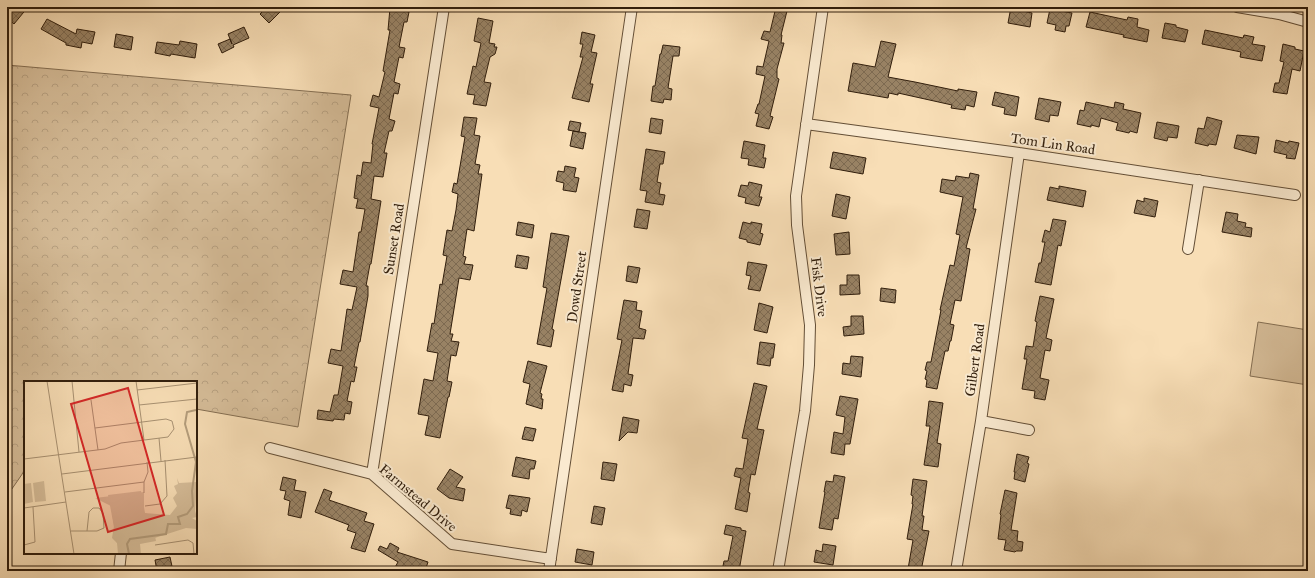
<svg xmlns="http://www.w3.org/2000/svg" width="1315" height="578" viewBox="0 0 1315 578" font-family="'IM FELL Great Primer',serif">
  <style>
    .park { fill: url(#park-crowns); stroke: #846e52 }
    .pitch { fill: #d6bd99; stroke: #846e52 }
    .building { fill: url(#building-cross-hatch); stroke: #311e0c }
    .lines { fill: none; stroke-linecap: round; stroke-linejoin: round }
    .minor-casing { stroke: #634e36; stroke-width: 12 }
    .minor { stroke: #faead0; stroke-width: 10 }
    .labels { text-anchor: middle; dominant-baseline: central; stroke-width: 4; stroke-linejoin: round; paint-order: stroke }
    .street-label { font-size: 14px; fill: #311e0c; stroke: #faead0 }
    .inset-river { fill: none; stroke: #b49d7c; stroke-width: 2 }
    .inset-road { fill: none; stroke: #a89172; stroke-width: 1 }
    .view { fill: #d62828; fill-opacity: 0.15; stroke: #d62828; stroke-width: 2 }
    .inset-edge { fill: none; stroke: #311e0c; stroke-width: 2 }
  </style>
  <defs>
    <pattern id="park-crowns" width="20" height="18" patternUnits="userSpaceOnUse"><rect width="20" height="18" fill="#d6bd99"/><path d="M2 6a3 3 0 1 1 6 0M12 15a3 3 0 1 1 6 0" fill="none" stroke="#b8a283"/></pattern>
    <pattern id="building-cross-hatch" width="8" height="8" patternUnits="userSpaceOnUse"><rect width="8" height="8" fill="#988264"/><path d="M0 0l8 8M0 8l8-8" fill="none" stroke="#7d6a51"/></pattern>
  </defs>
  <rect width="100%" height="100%" fill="#f8deb6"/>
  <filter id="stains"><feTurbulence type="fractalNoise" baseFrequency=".005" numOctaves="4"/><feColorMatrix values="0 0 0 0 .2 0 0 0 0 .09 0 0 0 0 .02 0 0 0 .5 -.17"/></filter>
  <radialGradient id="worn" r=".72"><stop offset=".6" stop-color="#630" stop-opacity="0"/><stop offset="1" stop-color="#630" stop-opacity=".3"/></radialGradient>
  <!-- park -->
  <path class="park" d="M7,65L351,95L298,427L196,409V382H25V470L7,496Z"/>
  <!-- pitch -->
  <path class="pitch" d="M1258,322L1308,330V385L1250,376Z"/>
  <!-- building -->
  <path class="building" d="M7,7H28L14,24L7,18Z
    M267,7H285L269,23L260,14Z
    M776,7H788L781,35H782L781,43H784L777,69V78L779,79L770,116L773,117L769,129L756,126L759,114L755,113L758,104H759L765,76L756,74L757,66L763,67L769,41L761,39L764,31L770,32Z
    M1011,7H1024L1023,11L1032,13L1030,27L1008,23Z
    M390,8L409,12L407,22H404L399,47L405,48L403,58L399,57L394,82L400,84L398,94L394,93L389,119L395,121L392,131H389L384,153H387L383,177L374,176L371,199L381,201L371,264H370L366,286H368V296L360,342H359L354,367H357L354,382L351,381L347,401L352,402L350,414L345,413L344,420L334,419L333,421L317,419L318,410L330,412L334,395H338L343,366L328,363L331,349L341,351L347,309L352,310L357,287L340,284L343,270L353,272L359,232H361L365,209L356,208L358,199L354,198L357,175L361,176L363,162L371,163L373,144H372L379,108L370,106L373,95L379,97L385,72L383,71L390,30H388Z
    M1050,9L1072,13L1069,26H1066L1065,32L1055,30L1056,25L1047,23Z
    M1090,12L1127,20L1128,17L1138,19L1137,27L1149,30L1147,42L1123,37L1124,35L1086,27Z
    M478,18L493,21L489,43L495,44L494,47H497L495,54L490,57L484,82L491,83L486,106L473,104L475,95L467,94L473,66L476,67L481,43L474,41Z
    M47,19L76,34L77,29L95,32L92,44L82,42L81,48L66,45V43L41,29Z
    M1165,23L1176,25V27L1188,30L1185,42L1162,38Z
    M244,27L249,38L233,45L234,47L222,53L218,44L230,39L232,44L228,34Z
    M1205,30L1243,38L1244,35L1254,37L1252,44L1265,46L1262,61L1240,57L1241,52L1202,44Z
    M582,32L595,35L591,52L597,53L590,84H593L589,102L572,98L583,57H580L583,44H580Z
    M116,34L133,37L131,50L114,47Z
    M180,41L197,44L195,58L171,54L170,56L155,53L157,42L179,45Z
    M881,41L896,44L888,77L915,82L958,91V89L977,92L974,107L966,105L965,110L951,108L952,105L898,93V95L889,93L888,98L848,91L853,63L875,67Z
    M1283,44L1295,47V49L1304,51L1300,71L1292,69L1287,94L1273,92L1275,83H1279L1284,62L1280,61Z
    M663,45L680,47L679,56H673L668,88L672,89L671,100L664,99L663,103L651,101L653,86H655L660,54H661Z
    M995,92L1019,97L1016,116L1004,114L1005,108L992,105Z
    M1039,98L1061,102L1058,116L1050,115L1049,122L1035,119Z
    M1086,102L1114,108L1115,102L1124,104L1123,109L1141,113L1137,133L1130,131L1129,133L1116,130L1118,123L1101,118L1099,127L1091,125V127L1077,124L1080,110L1084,111Z
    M464,117L477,118L474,135L480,136L475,164L480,165L478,174H482L474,231L467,229L463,256L466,257L464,264L473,265L470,280L459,278L450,334H453L451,341L459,342L456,356L451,355L447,381L452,382L449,397H448L440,438L425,435L429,416L418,414L424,379L433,381L438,353L427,351L432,323L434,324L440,284L442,285L447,256L443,255L447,230L452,231L456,210L458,194L452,192L454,183L457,184L465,137L461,136Z
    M1207,117L1222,121L1216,145L1209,144L1208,146L1195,143L1198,128L1204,129Z
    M651,118L663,120L661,134L649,132Z
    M570,121L581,123L579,132L568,130Z
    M1157,122L1179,126L1177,138L1168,137L1167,141L1154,138Z
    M573,131L586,133L583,149L570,146Z
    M1237,135L1259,137L1256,154L1234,148Z
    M1276,140L1288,143L1289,141L1299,143L1295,159L1286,158L1287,155L1274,152Z
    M744,141L765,145L763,158H766L764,168L748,165L749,159L741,158Z
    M646,149L665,152L663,164H660L657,182L661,183L659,194L665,195L663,205L645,202L647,191L640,190Z
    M833,152L866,158L863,174L830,168Z
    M565,166L576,168L574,177L579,178L576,192L563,190L564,183L556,181L558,171L564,172Z
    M970,173L979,175L973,209H976L966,248L970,249L961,301L955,300L950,324L954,325L951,341H950L948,351H945L937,389L926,387L927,380L925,379L927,371L925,370L927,362H931L941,310H940L950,265L954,266L960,235L956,234L963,197L940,192L942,179L955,181L956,176L969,178Z
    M749,182L762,185L759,197H762L759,206L745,203L746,198L738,196L741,185L748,186Z
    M1059,186L1086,191L1083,207L1047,200L1050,187L1059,189Z
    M836,194L850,197L846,219L832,216Z
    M1144,198L1158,201L1155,217L1134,213L1137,200L1144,202Z
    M637,209L650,211L647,229L634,227Z
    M1226,212L1238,214L1237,221L1246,223L1245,227L1252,228L1251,237L1222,232Z
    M1053,219L1066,221L1061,246L1058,245L1051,285L1035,282L1039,263H1041L1045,242H1042L1045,230L1050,232Z
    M518,222L534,225L532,238L516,235Z
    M743,222L751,224V222L762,224L760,233L763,234L760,245L747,242V240L739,238Z
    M849,232L850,254L836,255L834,234Z
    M551,233L569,236L552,329L554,330L551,347L537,344L547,288L543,287Z
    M517,255L529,257L527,269L515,267Z
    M748,262L767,265L760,291L748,289L751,276L746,275Z
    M628,266L640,268L637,283L626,281Z
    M847,275H859L860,294L840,295V285H847Z
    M881,288L896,290L895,303L880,301Z
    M1040,296L1054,299L1046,338L1052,340L1050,351L1045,350L1040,378L1049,380L1045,400L1034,398L1035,391L1022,389L1027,359H1024L1026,346L1033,347L1037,322L1035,321Z
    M624,300L637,302L636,310L642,311L639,328L646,330L644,339L633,338L628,374L633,375L631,386L624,384L623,392L612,390L622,340L617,339Z
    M759,303L773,307L767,333L754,330Z
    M851,316H863L864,334L844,336L843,327L851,326Z
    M760,342L775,344L773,358H771L770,366L757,364Z
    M851,356L863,357L861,377L842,374L843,363L850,364Z
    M528,361L547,366L540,393L542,394L541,399H543L542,409L526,404L530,384L523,382Z
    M754,383L767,386L757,429L764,430L755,475L751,474L748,492L750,493L747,512L735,509L741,478L734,476L736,468L743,469L748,439L742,438Z
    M840,396L858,399L850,444H845L844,455L831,453L834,432L843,434L845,417L836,415Z
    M929,401L943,403L937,443L941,444L938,467L924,465L930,426H926Z
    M623,417L639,420L637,433L628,432L619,441Z
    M525,427L536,429L533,441L522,439Z
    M1017,454L1029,457L1027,463L1029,464L1025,482L1014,479L1015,472H1014Z
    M516,457L536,461L534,469H530L529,479L512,476Z
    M603,462L617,464L614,481L601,479Z
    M450,469L463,477L456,487L465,489L463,501L449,498L437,489Z
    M834,475L845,477L838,519L834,518L832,530L819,528L825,492H824L826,481L833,482Z
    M283,477L296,480L294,490L306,492L301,518L288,515L290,501L284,499L286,491L280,490Z
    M913,479L927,481L922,516H924L922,530L929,531L921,571H910L911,569H908L913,540L907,539L913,504H912L913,496L911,495Z
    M324,489L332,492L329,500L367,513L364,521L374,524L365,552L351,548L356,533L347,530L349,525L315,512Z
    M1005,490L1017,493L1011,530L1018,531L1017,541L1023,542L1022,551H1016L1015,552L1004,550L1006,540L998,539L1001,515L1000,514Z
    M509,495L530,498L527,512L522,510L521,516L510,514L511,509L506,508Z
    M594,506L605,508L602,525L591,523Z
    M726,525L741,528V530L746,531L739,571H722L724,561H728L733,536L724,534Z
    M390,543L399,548L397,552L428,562L425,571H393L398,562L378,550L380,546L387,549Z
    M823,544L836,546L833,565L814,562L816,550L822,552Z
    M577,549L594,552L592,565L575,562Z
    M170,557L173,571H157L155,560Z"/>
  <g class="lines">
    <!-- minor casing -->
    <g class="minor-casing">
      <path id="minor" d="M1237,7L1279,14L1308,22
        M806,124L1019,153L1295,195
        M1188,249L1199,180
        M981,421L1029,430
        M270,448L372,474L452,544L551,559
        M372,474L444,7
        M119,571L121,553
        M549,571L632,7
        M778,571L805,411L809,365L810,325L797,225L796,196L823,7
        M956,571L981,421L1019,153"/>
    </g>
    <!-- minor -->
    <use href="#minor" class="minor"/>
  </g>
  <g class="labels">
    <!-- street labels -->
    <g class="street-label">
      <text transform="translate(1053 144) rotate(8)">Tom Lin Road</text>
      <text transform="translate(394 239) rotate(-81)">Sunset Road</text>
      <text transform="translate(577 287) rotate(-82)">Dowd Street</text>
      <text transform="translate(819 287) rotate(83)">Fisk Drive</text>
      <text transform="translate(975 360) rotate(-82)">Gilbert Road</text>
      <text transform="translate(418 498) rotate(40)">Farmstead Drive</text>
    </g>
  </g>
  <!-- overview -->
  <g transform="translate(24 381)">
    <rect width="173" height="173" fill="#f8deb6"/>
    <path d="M153,97L155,102L173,101L171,130L173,136L168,137L173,140V148L162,147L115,162L116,173H94L93,162L88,157L90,145L87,125L71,117L120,111V132L146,134L153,125L149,117L153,112L150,105L154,103Z" fill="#d6bd99"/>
    <path d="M117,110L121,132L140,139L142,153L131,155L132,160L116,163L117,173H98L97,162H93L84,114Z" fill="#d6bd99"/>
    <path d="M20,100L22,120L11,121L9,102ZM7,102L9,121L0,123V103Z" fill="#d6bd99"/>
    <path class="inset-river" d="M105,173L103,163L106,158L142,153L144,143H156L154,136L163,133L169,125L168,110L172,81L161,43L163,31L172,29"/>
    <path class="inset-road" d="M23,0L50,173M48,0L55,71M112,0L120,59M113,9L173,2M67,19L74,69M115,24L173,18M135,57L137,80M0,78L81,68L97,62L144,56L150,48L148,40L142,38L71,47M38,93L173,76M41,111L120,101M120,112V101L124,91L123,81M121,125L136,123L143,115L141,79M0,127L42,121M75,127L79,132L80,147L73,150H63L65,131L69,127ZM47,150H63M0,164L11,161L9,126M131,164L164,159L169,162L170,173"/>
    <path class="view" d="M104,7L140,134L84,151L47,23Z"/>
    <rect width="173" height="173" class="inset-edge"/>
  </g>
  <!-- margin -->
  <rect width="1315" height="578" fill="none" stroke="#f8deb6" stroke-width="24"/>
  <rect x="8" y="8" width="1299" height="562" fill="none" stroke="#311e0c" stroke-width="2"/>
  <rect x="12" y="12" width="1291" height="554" fill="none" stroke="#311e0c"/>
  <rect width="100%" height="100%" filter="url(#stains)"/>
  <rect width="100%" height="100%" fill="url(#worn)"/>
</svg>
